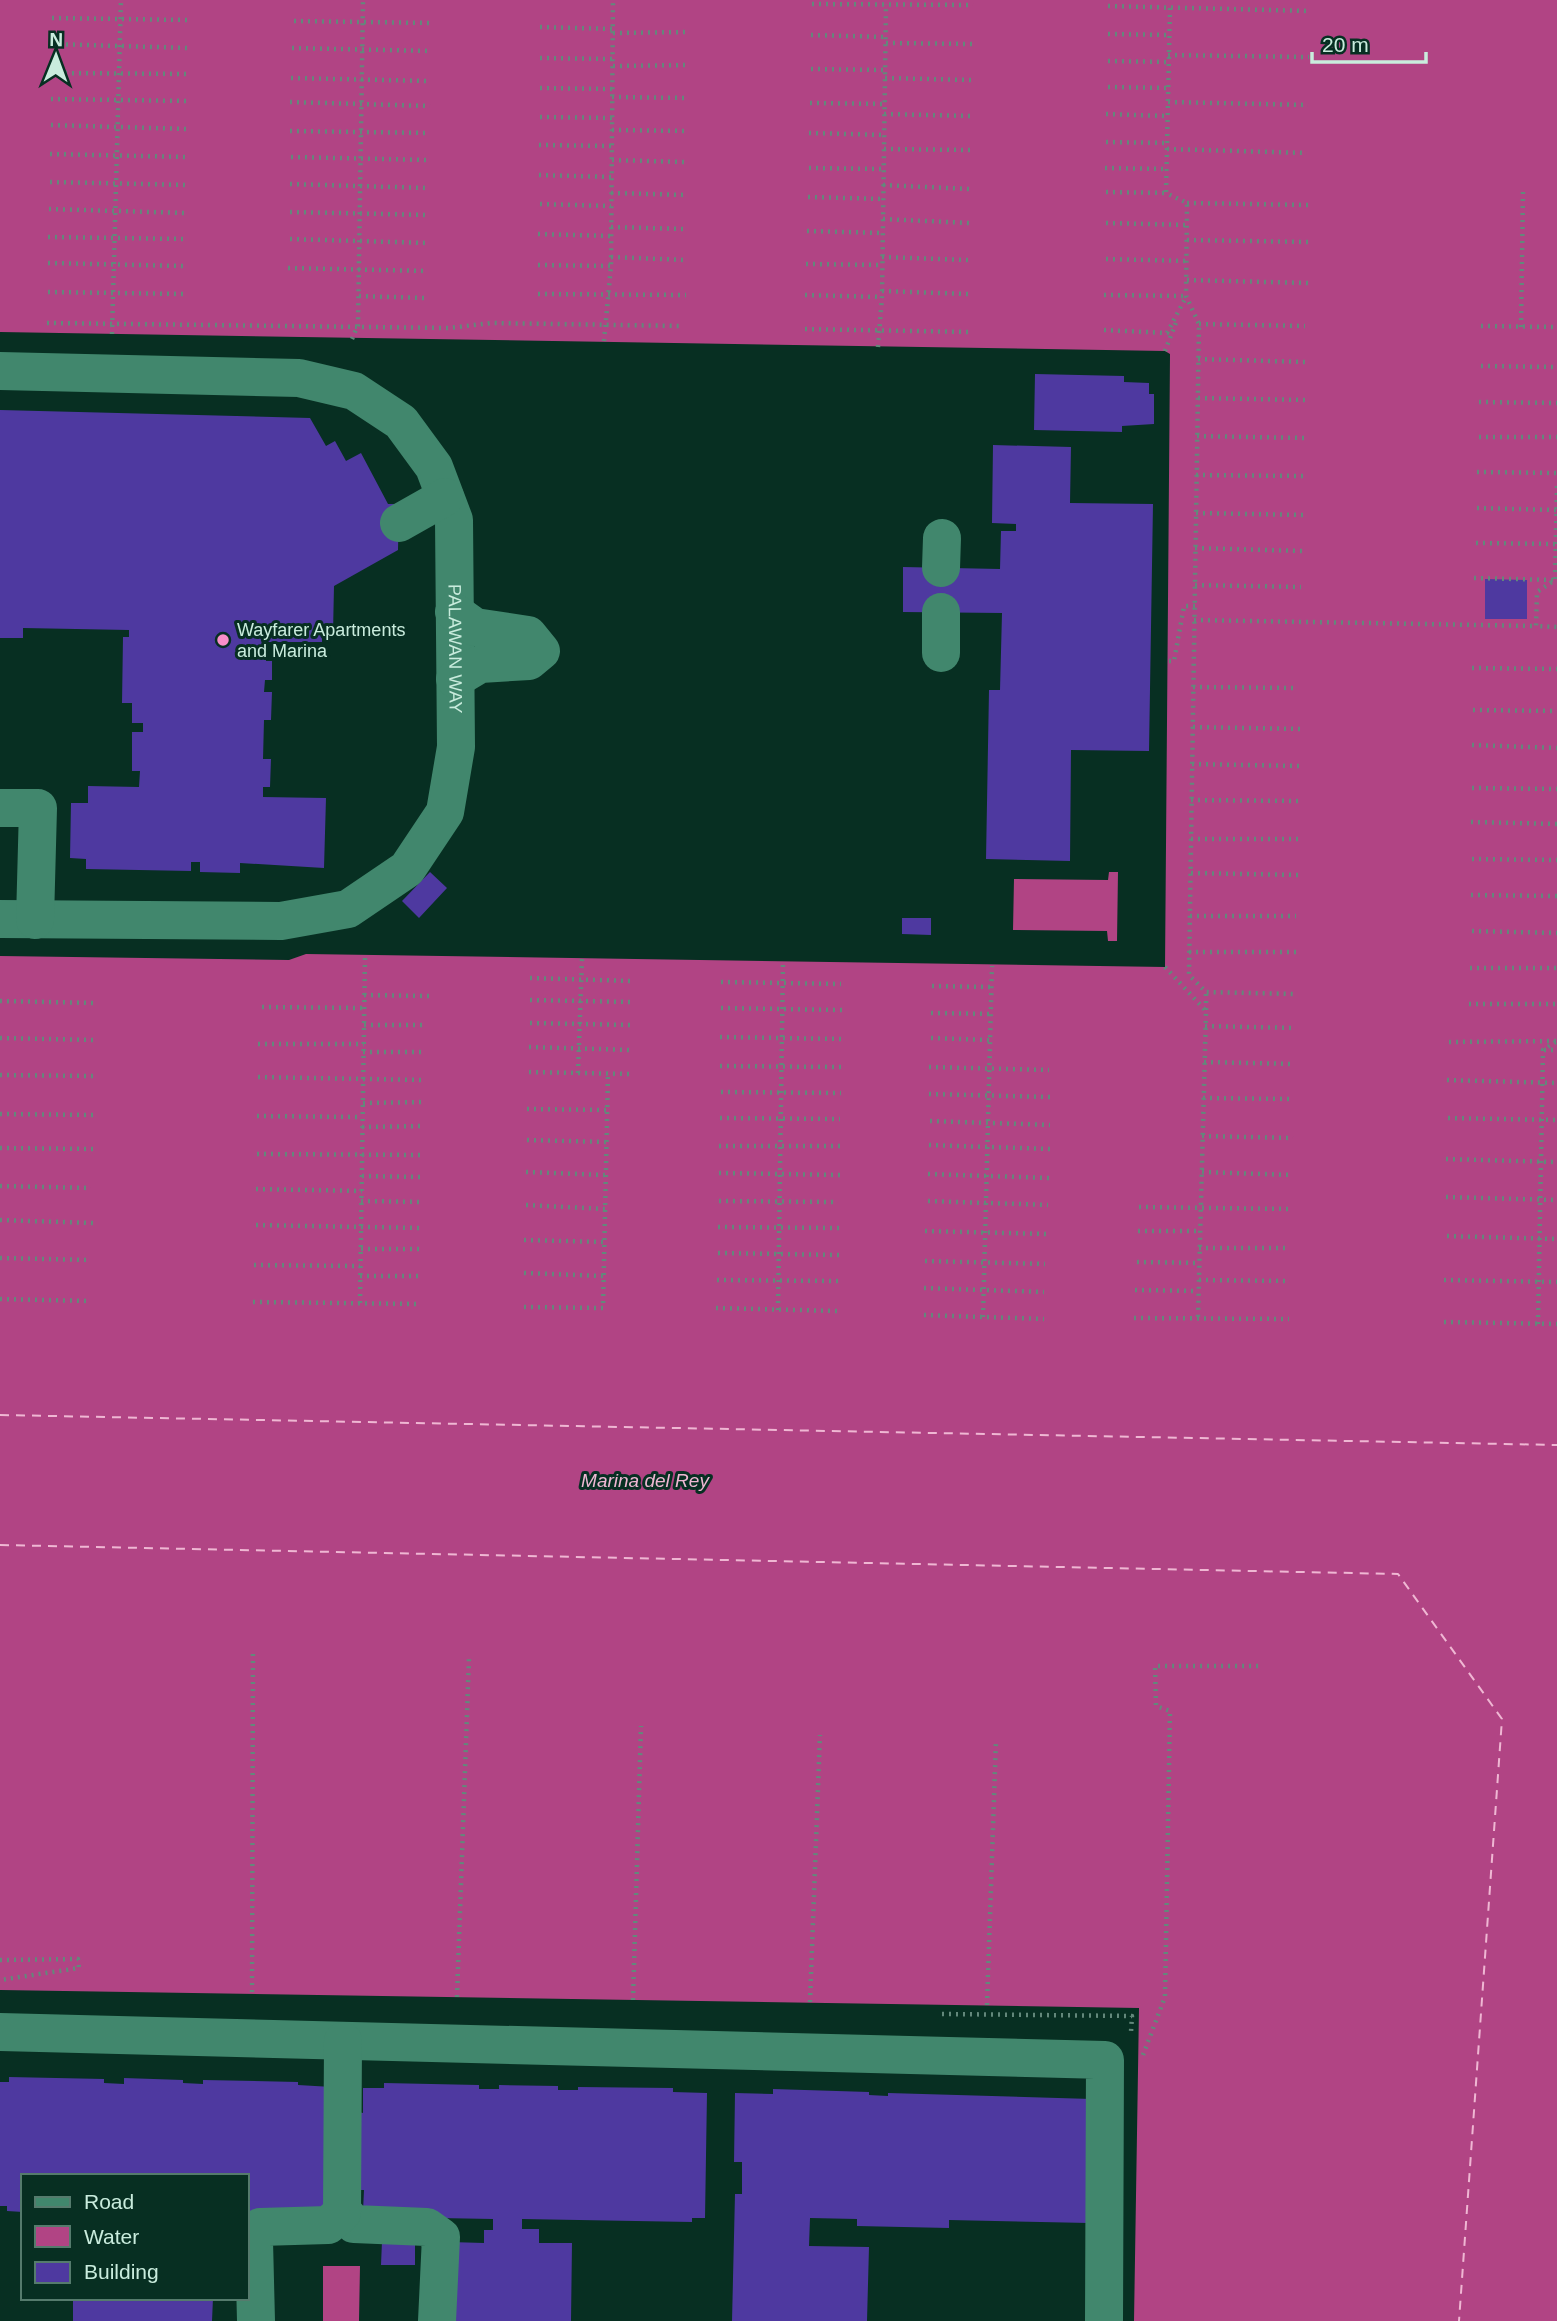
<svg xmlns="http://www.w3.org/2000/svg" width="1557" height="2321" viewBox="0 0 1557 2321" font-family="Arial,sans-serif">
  <style>
    .water { fill: #b14484 }
    .lines { fill: none; stroke-linecap: round; stroke-linejoin: round }
    .ferry { stroke: #efb7d3; stroke-width: 2; stroke-dasharray: 9 7; stroke-linecap: butt }
    .building { fill: #4e39a0 }
    .path { stroke: #63887b; stroke-width: 4.5; stroke-dasharray: 2 5; stroke-linecap: butt }
    .minor { stroke: #41876d; stroke-width: 38 }
    .poi-dot { fill: #f98fc9; stroke: #072f22; stroke-width: 2.5 }
    .labels { text-anchor: middle; dominant-baseline: central; stroke-width: 6; stroke-linejoin: round; paint-order: stroke }
    .poi-label { font-size: 18px; fill: #c9ecdd; stroke: #072f22; text-anchor: start }
    .street-label { font-size: 18px; fill: #c9ecdd; stroke: #072f22 }
    .water-label { font-size: 19px; font-style: italic; fill: #efb7d3; stroke: #072f22 }
  </style>
  <rect width="100%" height="100%" fill="#072f22"/>
  <!-- water -->
  <path class="water" d="M0,0H1557V2321H1134L1139,2008L0,1990V956L289,960L306,954L1165,967L1170,354L1165,351L0,332Z
    M1109,872H1118L1117,941H1108L1107,931L1013,930L1014,879L1108,880Z
    M323,2266H360L359,2321H323Z"/>
  <g class="lines">
    <!-- ferry -->
    <path class="ferry" d="M0,1415L1557,1445
      M0,1545L1398,1574L1502,1719L1459,2321"/>
  </g>
  <!-- building -->
  <path class="building" d="M1035,374L1124,376V382L1149,383V394H1154V424L1122,426V432L1034,430Z
    M0,410L310,418L326,446L335,441L346,461L361,453L388,504H399L398,550L334,586L333,633L322,632V642H267L266,661H272V680H265L264,692H272L271,720H264L263,759H271L270,787H263V797L326,798L324,868L240,863V873L200,872V862H191V871L86,869V859L70,858L71,803H88V786L139,787L140,771H132V732H143V723H132V703H122L123,637H129V630L23,628V638H0Z
    M993,445L1071,447L1070,503L1153,504L1149,751L1071,750L1070,861L986,859L989,690H1000L1002,613L903,612V567L1000,569L1001,531H1016V524L992,523Z
    M1485,579L1527,580V619H1485Z
    M430,872L447,888L419,918L402,901Z
    M902,918H931V935L902,934Z
    M9,2077L104,2079V2083L124,2084V2078L183,2080V2083L203,2084V2080L298,2082V2085L332,2087L329,2211L247,2216V2176H23V2212L7,2211V2206H0V2082H9Z
    M384,2083L479,2085V2089H499V2085L558,2086V2090H578V2087L673,2088V2092L707,2093L705,2218H692V2222L522,2219V2229H539V2243H572L571,2321H449L450,2242L484,2243V2230H493V2219L383,2217L363,2211L364,2190H358L359,2112L363,2113V2088H384Z
    M773,2089L869,2092V2095L888,2096V2093L1092,2099L1089,2223L949,2220V2228L857,2226V2219L810,2218L809,2246L869,2247L867,2321H732L735,2194H742V2162H734L735,2093L773,2094Z
    M382,2241H415V2265H381Z
    M73,2298H213L212,2321H73Z"/>
  <g class="lines">
    <!-- path -->
    <path class="path" d="M812,4L973,5
      M1108,6L1310,11
      M1170,8L1166,193L1187,203L1186,296L1199,324L1189,975L1206,992L1294,994
      M52,18L189,20
      M294,21L431,23
      M540,27L613,29
      M613,33L688,32
      M1108,34L1169,35
      M811,35L886,37
      M886,43L972,44
      M52,44L189,48
      M292,48L431,51
      M1168,55L1309,57
      M540,58L613,59
      M1108,61L1168,62
      M613,66L689,65
      M811,69L885,70
      M51,73L189,74
      M291,78L429,81
      M885,78L971,80
      M1108,87L1168,88
      M540,88L612,89
      M612,97L689,98
      M51,99L188,101
      M290,102L430,106
      M1168,102L1308,105
      M810,103L885,104
      M884,114L971,116
      M1106,114L1167,116
      M540,117L612,118
      M51,125L187,129
      M612,130L687,131
      M290,131L429,133
      M809,133L884,135
      M1106,142L1167,143
      M539,145L612,146
      M884,149L971,150
      M1167,149L1307,153
      M50,154L186,157
      M291,157L429,160
      M612,160L686,162
      M809,168L883,169
      M1105,168L1166,169
      M539,175L612,177
      M50,182L186,185
      M290,184L428,188
      M883,185L969,189
      M1106,192L1166,193
      M611,193L687,195
      M808,197L883,199
      M1187,203L1308,205
      M540,204L611,206
      M49,209L185,213
      M290,212L428,215
      M883,219L969,223
      M1106,223L1188,225
      M611,227L685,229
      M807,231L883,233
      M538,234L611,236
      M48,237L185,239
      M290,239L428,243
      M1187,240L1308,242
      M611,257L686,260
      M882,257L969,260
      M1106,259L1188,261
      M48,263L183,266
      M806,264L882,265
      M538,265L611,266
      M288,268L427,271
      M1187,280L1308,283
      M882,291L968,294
      M48,292L183,294
      M538,294L686,295
      M805,295L882,297
      M1104,295L1186,296
      M359,296L426,298
      M47,323L449,328L491,323L683,326
      M1199,324L1305,326
      M1481,326L1557,327
      M1521,327L1523,191
      M805,329L969,332
      M1104,330L1167,333L1186,297
      M112,334L121,0
      M352,339L358,325L363,0
      M604,341L611,266L613,0
      M878,347L882,297L886,4
      M1165,351L1177,320
      M1198,359L1306,362
      M1481,366L1557,367
      M1198,398L1305,400
      M1479,402L1557,403
      M1197,436L1304,438
      M1479,437H1557
      M1477,472L1557,473
      M1196,475L1304,476
      M1557,486L1555,580L1537,592L1536,626L1557,627
      M1477,508L1556,510
      M1196,513L1303,515
      M1476,543L1556,544
      M1195,548L1302,551
      M1474,578L1554,580
      M1195,585L1301,587
      M1194,620L1536,626
      M1169,661H1174L1184,606H1195
      M1472,668L1557,669
      M1193,687L1297,688
      M1473,710L1557,711
      M1193,727L1300,729
      M1472,745L1557,748
      M1192,764L1299,766
      M1472,788L1557,789
      M1191,800L1298,801
      M1471,822L1557,824
      M1191,839H1298
      M1472,859L1557,860
      M1191,873L1298,875
      M1471,895L1557,896
      M1190,916H1296
      M1472,931L1557,933
      M1189,952H1296
      M1165,967L1206,1011L1198,1318
      M1470,968H1557
      M530,978L631,981
      M721,982L841,984
      M932,986L991,987
      M364,995L430,996
      M530,1000L632,1002
      M0,1001L97,1003
      M1469,1004H1557
      M262,1007L364,1008
      M721,1008L842,1010
      M1206,1010V992
      M931,1013L991,1014
      M530,1023L632,1025
      M364,1025H425
      M1205,1026L1295,1028
      M720,1037L842,1039
      M0,1038L96,1040
      M931,1038L990,1040
      M1449,1042L1556,1041
      M258,1044H364
      M529,1047L631,1050
      M1544,1050H1557
      M363,1052H424
      M1204,1062L1293,1064
      M720,1066L841,1067
      M929,1067L1049,1070
      M529,1072L630,1074
      M578,1073L582,959
      M0,1075L95,1076
      M258,1077L424,1080
      M1447,1080L1557,1083
      M721,1092L841,1093
      M929,1094L1050,1097
      M1203,1098L1292,1099
      M363,1103L423,1102
      M527,1109L607,1110
      M0,1114L96,1115
      M257,1116L362,1117
      M720,1118L840,1119
      M1448,1118L1557,1120
      M930,1121L1050,1125
      M362,1127L423,1126
      M1202,1136L1293,1138
      M527,1140L607,1142
      M929,1145L1050,1149
      M719,1146H840
      M0,1148L96,1149
      M257,1154L423,1155
      M1446,1159L1557,1162
      M526,1172L605,1175
      M1202,1172L1292,1175
      M719,1173L840,1175
      M928,1174L1049,1178
      M362,1176L423,1177
      M0,1186L91,1188
      M256,1189L362,1191
      M1446,1197L1557,1200
      M361,1201L423,1202
      M719,1201L838,1202
      M928,1201L1048,1205
      M526,1205L605,1209
      M1139,1207L1291,1209
      M0,1220L93,1223
      M256,1225L422,1228
      M718,1227L840,1228
      M925,1231L1046,1234
      M1138,1231H1200
      M1447,1236L1557,1239
      M524,1240L604,1242
      M1199,1248H1290
      M361,1249H421
      M718,1253L839,1255
      M0,1258L90,1260
      M925,1261L1045,1264
      M1137,1262L1199,1263
      M254,1265L360,1266
      M524,1273L603,1276
      M360,1276H420
      M717,1280L838,1281
      M1199,1280L1290,1281
      M1444,1280L1557,1282
      M924,1288L1044,1292
      M1135,1290L1198,1291
      M0,1299L90,1301
      M253,1302L418,1304
      M360,1303L365,956
      M524,1307L603,1308L608,1073
      M716,1308L838,1311
      M778,1310L783,962
      M924,1315L1044,1319
      M983,1317L992,966
      M1134,1318L1289,1319
      M1444,1322L1557,1324
      M1538,1324L1543,1050L1557,1041
      M0,1960L78,1959L79,1968L0,1980
      M252,1992L253,1652
      M457,1997L469,1658
      M633,2000L641,1726
      M810,2002L820,1735
      M987,2005L996,1740
      M942,2014L1132,2016L1131,2032
      M1143,2055L1165,1997L1170,1711L1156,1706L1155,1666H1263"/>
    <!-- minor -->
    <g class="minor">
      <path id="s1" d="M0,371L299,378L354,391L401,422L434,467L454,520L456,747L445,812L407,869L348,909L281,921L0,919"/>
      <path d="M399,523L445,497"/>
      <path d="M941,568L942,538"/>
      <path d="M454,612L475,627L528,635L541,651L529,661L480,664L455,679"/>
      <path d="M941,612V653"/>
      <path d="M0,808H38L35,920"/>
      <path d="M0,2032L1105,2060L1104,2321"/>
      <path d="M342,2211L354,2224L427,2227L441,2237L437,2321"/>
      <path d="M256,2321L254,2241L260,2227L328,2225L342,2213L343,2041"/>
    </g>
  </g>
  <!-- markers -->
  <circle class="poi-dot" cx="223" cy="640" r="7"/>
  <g class="labels">
    <!-- poi labels -->
    <g class="poi-label">
      <text x="237" y="630">Wayfarer Apartments<tspan x="237" dy="21">and Marina</tspan></text>
    </g>
    <!-- street labels -->
    <g class="street-label">
      <text stroke="none"><textPath href="#s1" startOffset="653">PALAWAN WAY</textPath></text>
    </g>
    <!-- water labels -->
    <g class="water-label">
      <text x="645" y="1480">Marina del Rey</text>
    </g>
  </g>
  <!-- legend -->
  <rect x="21" y="2174" width="228" height="126" fill="#072f22" stroke="#557b6d" stroke-width="2"/>
  <rect x="35" y="2197" width="35" height="10" fill="#41876d" stroke="#557b6d" stroke-width="2"/>
  <text x="84" y="2209" font-size="21" fill="#c9ecdd">Road</text>
  <rect x="35" y="2226" width="35" height="21" fill="#b14484" stroke="#557b6d" stroke-width="2"/>
  <text x="84" y="2244" font-size="21" fill="#c9ecdd">Water</text>
  <rect x="35" y="2262" width="35" height="21" fill="#4e39a0" stroke="#557b6d" stroke-width="2"/>
  <text x="84" y="2279" font-size="21" fill="#c9ecdd">Building</text>
  <!-- north arrow -->
  <g transform="translate(56 56) rotate(1)" stroke="#072f22" stroke-width="5" paint-order="stroke">
  <path d="M0-5L12 26L0 18L-12 26Z" fill="#c9ecdd"/>
  <text y="-10" font-size="19" font-weight="bold" text-anchor="middle" fill="#c9ecdd">N</text>
  </g>
  <!-- scale -->
  <path d="M1312 52v10h114v-10" fill="none" stroke="#c9ecdd" stroke-width="3.5"/>
  <text x="1322" y="52" font-size="21" fill="#c9ecdd" stroke="#072f22" stroke-width="5" paint-order="stroke">20 m</text>
</svg>
